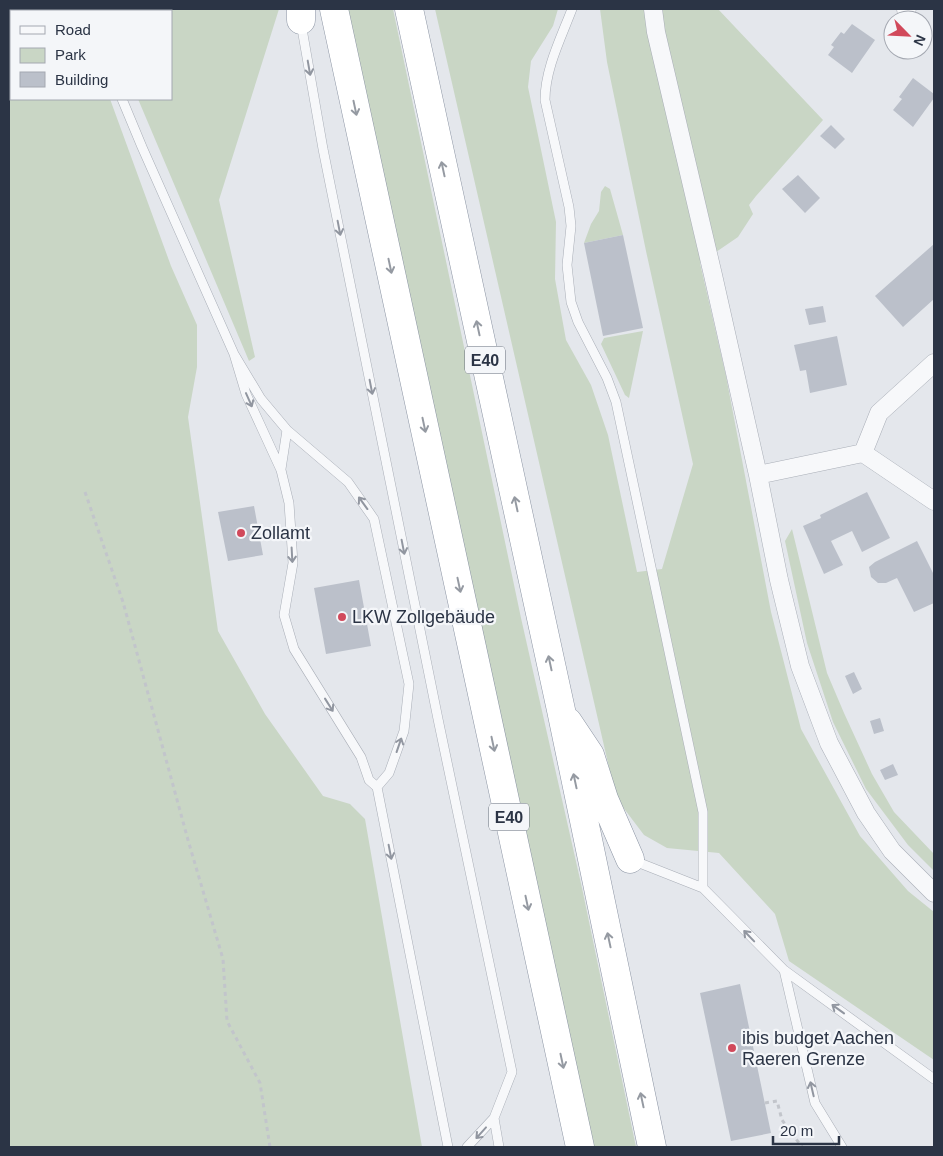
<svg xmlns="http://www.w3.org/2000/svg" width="943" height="1156" viewBox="0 0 943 1156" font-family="Arial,sans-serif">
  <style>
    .green { fill: #c9d6c5 }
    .building { fill: #bbc0ca }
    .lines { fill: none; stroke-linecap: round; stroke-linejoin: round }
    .lane-casing { stroke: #a9aeb7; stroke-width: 10 }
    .street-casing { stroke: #a9aeb7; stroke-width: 19 }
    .highway-casing { stroke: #8b94a3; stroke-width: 29 }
    .path { stroke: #c2c5cb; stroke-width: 3; stroke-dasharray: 4 4; stroke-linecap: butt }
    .lane { stroke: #f7f8fa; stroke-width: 9 }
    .street { stroke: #f7f8fa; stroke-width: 18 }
    .highway { stroke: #fff; stroke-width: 28 }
    .oneway { stroke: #9196a0 }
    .oneway2 { stroke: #959aa2 }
    .poi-dot { fill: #d1495b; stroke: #f4f6f9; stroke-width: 2 }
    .labels { text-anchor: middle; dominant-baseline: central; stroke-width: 4.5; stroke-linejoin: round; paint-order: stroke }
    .shield { fill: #f4f6f9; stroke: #676e7b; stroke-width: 1 }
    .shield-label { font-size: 16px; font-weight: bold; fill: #2b3445 }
    .poi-label { font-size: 18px; fill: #2b3445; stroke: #f4f6f9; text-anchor: start }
  </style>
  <rect width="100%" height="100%" fill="#e4e7ec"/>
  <!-- green -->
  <path class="green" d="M9,9H97L98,11H11V99H110L171,266L197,325V367L188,417L218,631L265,714L323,796L350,804L365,819L422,1147H9Z
    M128,9H279L219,200L255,357L249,361L138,99H171V11H128Z
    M346,9H393L521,618L582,888L636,1147H592Z
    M435,9H558L553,26L531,61L528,87L556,222L555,279L566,340L591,385L608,435L637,572L662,569L693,464L646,251L607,62L600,9H718L823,120L756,196L749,205L753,214L738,237L700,263L726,376L771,612L801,729L860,836L908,891L934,912V1060L789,961L775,914L719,853L667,848L644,835L616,798Z
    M605,186L610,189L623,235L584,243L591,224L599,211L601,192Z
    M643,331L629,398L625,395L601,344L604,338Z
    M792,529L827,673L844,713L872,774L894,812L934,854V871L908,845L866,789L833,722L807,643L785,541Z"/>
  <!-- building -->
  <path class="building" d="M852,24L875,40L852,73L828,55L834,47L831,45L841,32L844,34Z
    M913,78L934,94V98L913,127L893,110L902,99L899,97Z
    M831,125L845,139L835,149L820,136Z
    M798,175L820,198L805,213L782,189Z
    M623,235L643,328L603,336L584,243Z
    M934,244V299L903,327L875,296Z
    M823,306L826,322L809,325L805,309Z
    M837,336L847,385L810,393L806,370L800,371L794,345Z
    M867,492L890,538L862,552L852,531L831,541L843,565L824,574L803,526L821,518L820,515Z
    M254,506L263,555L228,561L218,512Z
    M917,541L934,575V603L914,612L897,578L886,583H878L871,577L869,567L875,562Z
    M359,580L371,646L326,654L314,588Z
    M854,672L862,689L853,694L845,676Z
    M880,718L884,731L874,734L870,721Z
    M893,764L898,775L885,780L880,770Z
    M740,984L771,1133L731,1141L700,993Z"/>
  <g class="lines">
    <!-- lane casing -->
    <g class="lane-casing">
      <path id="lane" d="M112,9V11
        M572,9C561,38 545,69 545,100L569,207L571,226L567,265L571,302L578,322L607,378L616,402L703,812V888
        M301,23L323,149L438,719L512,1072L494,1118L499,1147
        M122,99L142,147L234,354L261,399L287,430L348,482L374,519L409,684L404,731L389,773L377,787
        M234,354L246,394L281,470L289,503L293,563L284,615L294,649L361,757L369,780L377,787L448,1147
        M281,469L287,430
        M632,860L703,888L784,970L934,1079
        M784,970L815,1103L842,1147
        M467,1147L494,1118"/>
    </g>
    <!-- street casing -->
    <g class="street-casing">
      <path id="street" d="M653,9L656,32L713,275L758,475L779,580L800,666L829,743L866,813L892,851L934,893
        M906,10L907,9
        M863,453L934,501
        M758,475L863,453L879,413L934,363"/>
    </g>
    <!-- highway casing -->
    <g class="highway-casing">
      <path id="highway" d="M334,9L580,1147
        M409,9L561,710L652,1147
        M301,20V9
        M568,722L590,755L604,799L630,859"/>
    </g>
    <!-- path -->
    <path class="path" d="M85,492L123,602L188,840L223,959L227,1021L260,1083L270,1147
      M765,1103L777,1101L782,1120L802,1147"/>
    <!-- lane -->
    <use href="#lane" class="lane"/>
    <!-- street -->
    <use href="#street" class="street"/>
    <!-- highway -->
    <use href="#highway" class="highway"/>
  </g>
  <!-- one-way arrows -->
  <defs><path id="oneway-shaft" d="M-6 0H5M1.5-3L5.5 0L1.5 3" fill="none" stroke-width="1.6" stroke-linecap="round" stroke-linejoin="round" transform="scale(1.25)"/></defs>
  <g class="oneway">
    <use href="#oneway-shaft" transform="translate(309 68) rotate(80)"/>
    <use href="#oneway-shaft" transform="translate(339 228) rotate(79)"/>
    <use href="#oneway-shaft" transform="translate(371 387) rotate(79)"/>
    <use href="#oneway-shaft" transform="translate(249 400) rotate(66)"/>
    <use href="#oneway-shaft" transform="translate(363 503) rotate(-126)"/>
    <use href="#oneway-shaft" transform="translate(403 547) rotate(79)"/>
    <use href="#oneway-shaft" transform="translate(292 555) rotate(87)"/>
    <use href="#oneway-shaft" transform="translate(329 705) rotate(58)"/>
    <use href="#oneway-shaft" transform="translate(399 745) rotate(-71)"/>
    <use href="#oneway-shaft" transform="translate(390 852) rotate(79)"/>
    <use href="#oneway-shaft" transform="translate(749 936) rotate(-134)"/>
    <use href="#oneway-shaft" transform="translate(838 1009) rotate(-144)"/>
    <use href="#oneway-shaft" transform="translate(812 1089) rotate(-103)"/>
    <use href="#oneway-shaft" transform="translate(481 1133) rotate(132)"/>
  </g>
  <g class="oneway2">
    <use href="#oneway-shaft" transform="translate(355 108) rotate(78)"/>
    <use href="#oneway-shaft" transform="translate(443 169) rotate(-102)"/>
    <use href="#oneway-shaft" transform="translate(390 266) rotate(78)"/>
    <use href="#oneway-shaft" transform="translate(478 328) rotate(-102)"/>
    <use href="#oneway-shaft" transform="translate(424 425) rotate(78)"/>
    <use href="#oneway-shaft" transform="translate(516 504) rotate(-102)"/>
    <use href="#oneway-shaft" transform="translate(459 585) rotate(78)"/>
    <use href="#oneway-shaft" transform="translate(550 663) rotate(-102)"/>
    <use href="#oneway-shaft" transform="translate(493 744) rotate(78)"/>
    <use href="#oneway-shaft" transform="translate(575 781) rotate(-102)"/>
    <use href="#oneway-shaft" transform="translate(527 903) rotate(78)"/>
    <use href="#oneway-shaft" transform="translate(609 940) rotate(-102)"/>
    <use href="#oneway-shaft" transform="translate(562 1061) rotate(78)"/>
    <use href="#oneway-shaft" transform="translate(642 1100) rotate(-102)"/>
  </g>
  <!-- markers -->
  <g class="poi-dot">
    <circle cx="241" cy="533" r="5"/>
    <circle cx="342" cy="617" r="5"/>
    <circle cx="732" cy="1048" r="5"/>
  </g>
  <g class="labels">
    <!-- shield labels -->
    <g class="shield">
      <rect x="465" y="346.5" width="40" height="27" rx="4"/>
      <rect x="489" y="803.5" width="40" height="27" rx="4"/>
    </g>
    <g class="shield-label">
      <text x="485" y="360">E40</text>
      <text x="509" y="817">E40</text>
    </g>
    <!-- poi labels -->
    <g class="poi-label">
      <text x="251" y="533">Zollamt</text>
      <text x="352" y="617">LKW Zollgebäude</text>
      <text x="742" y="1038">ibis budget Aachen<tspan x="742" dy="21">Raeren Grenze</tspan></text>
    </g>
  </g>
  <!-- border -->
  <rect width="943" height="1156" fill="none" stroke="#2b3445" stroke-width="20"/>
  <!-- legend -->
  <rect x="10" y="10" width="162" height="90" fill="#f4f6f9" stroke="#a4a8b1"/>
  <rect x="20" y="26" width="25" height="8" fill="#f7f8fa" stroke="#a4a8b1"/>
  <text x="55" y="35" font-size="15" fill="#2b3445">Road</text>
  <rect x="20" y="48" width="25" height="15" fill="#c9d6c5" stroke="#a4a8b1"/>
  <text x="55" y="60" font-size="15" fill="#2b3445">Park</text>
  <rect x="20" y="72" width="25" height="15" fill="#bbc0ca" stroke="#a4a8b1"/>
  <text x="55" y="85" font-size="15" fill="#2b3445">Building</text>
  <!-- north arrow -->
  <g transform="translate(908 35) rotate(114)"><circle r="24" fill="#f4f6f9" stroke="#a4a8b1"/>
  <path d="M0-4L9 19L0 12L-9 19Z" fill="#d1495b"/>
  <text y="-8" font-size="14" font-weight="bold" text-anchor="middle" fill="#2b3445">N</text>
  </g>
  <!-- scale -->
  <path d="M773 1136v8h66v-8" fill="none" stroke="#2b3445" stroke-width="2.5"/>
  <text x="780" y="1136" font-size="15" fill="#2b3445" stroke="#f4f6f9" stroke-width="4" paint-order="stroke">20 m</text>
</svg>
